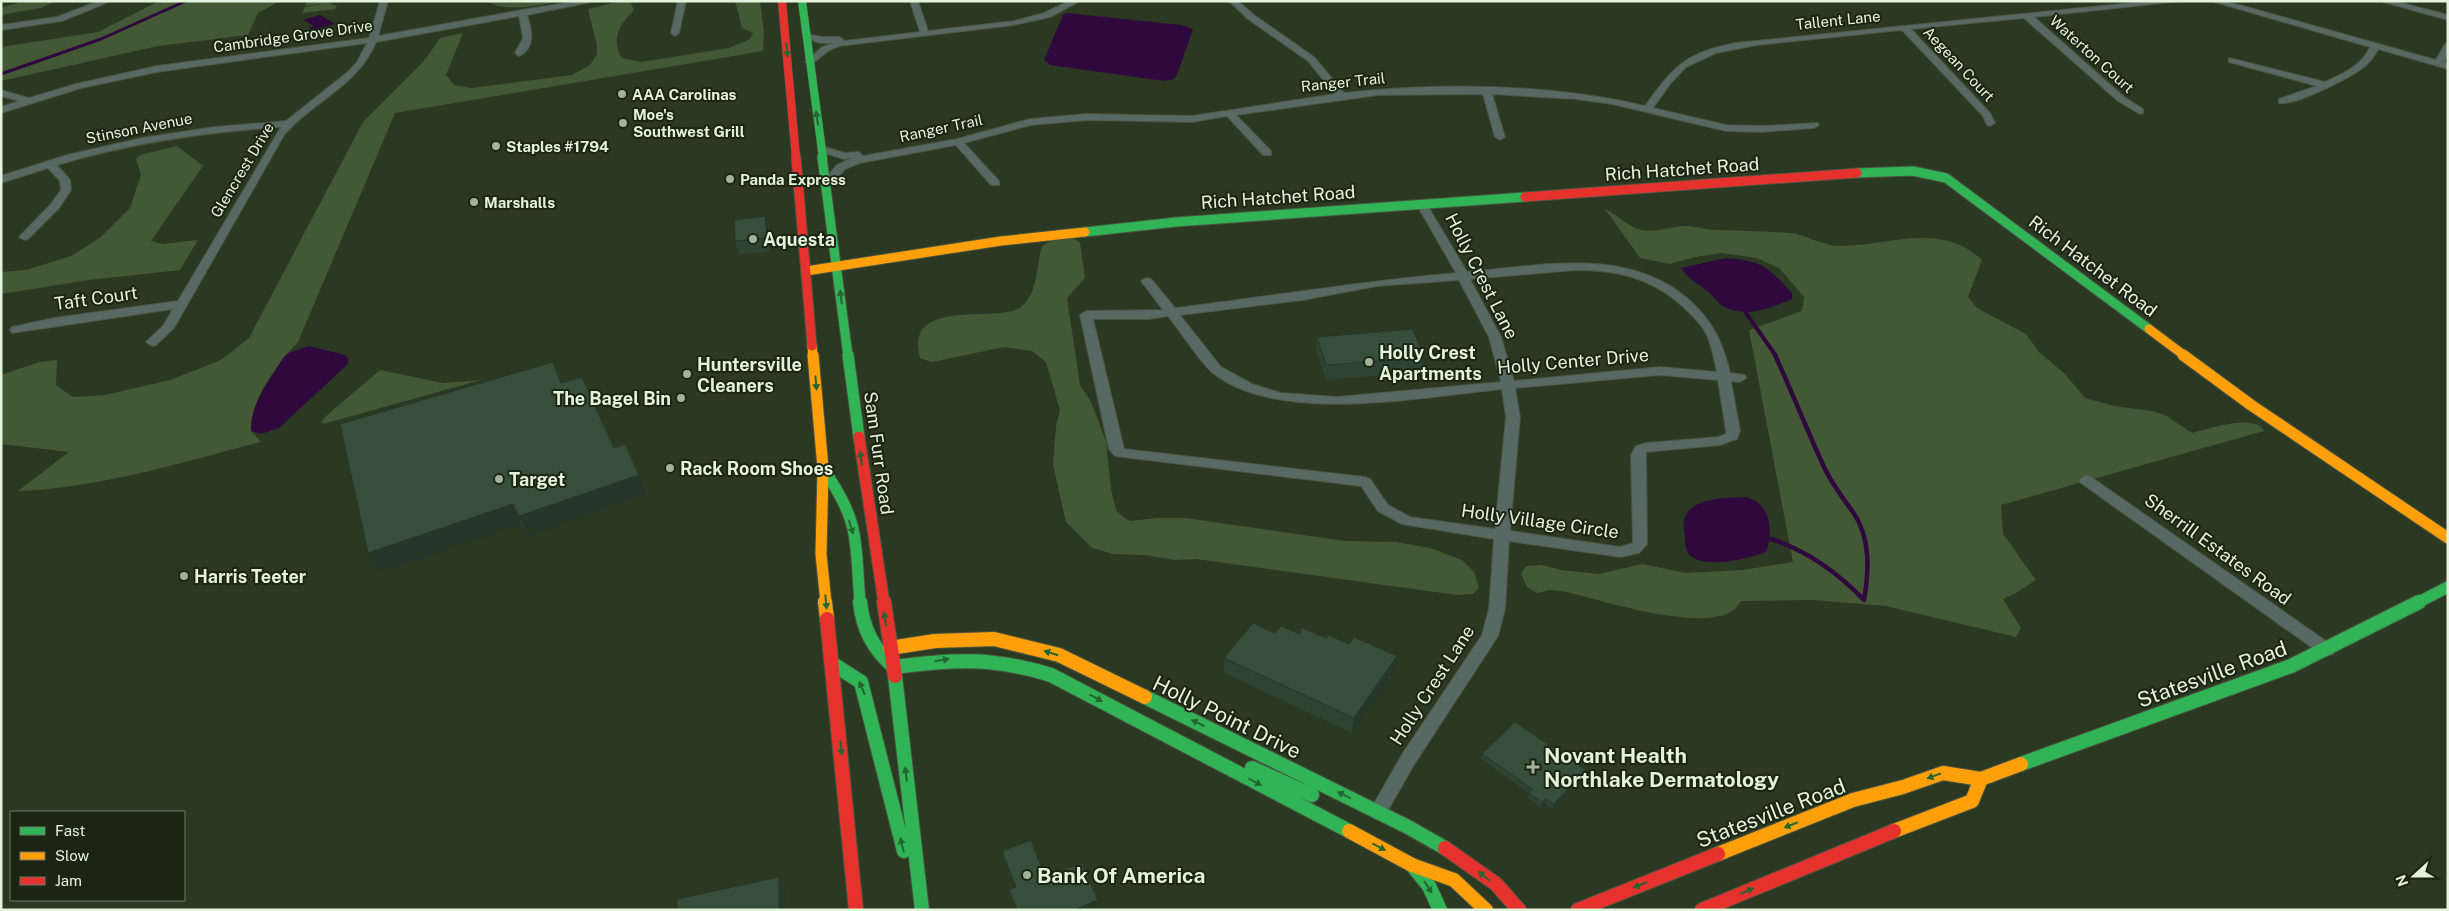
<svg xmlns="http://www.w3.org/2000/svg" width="2449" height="911" viewBox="0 0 2449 911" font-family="'Public Sans',sans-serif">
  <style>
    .green { fill: #435935 }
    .water { fill: #2f093d }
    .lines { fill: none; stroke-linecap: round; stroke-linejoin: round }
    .stream-far2 { stroke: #2f093d; stroke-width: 3 }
    .stream-far1 { stroke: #2f093d; stroke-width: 4 }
    .stream { stroke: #2f093d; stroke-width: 4.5 }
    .street-casing { stroke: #495441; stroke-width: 2 }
    .fast-far3-casing { stroke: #495441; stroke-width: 9 }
    .fast-far2-casing { stroke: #495441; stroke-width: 11 }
    .fast-far1-casing { stroke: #495441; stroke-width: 13 }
    .fast-casing { stroke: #495441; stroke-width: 16 }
    .slow-far2-casing { stroke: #495441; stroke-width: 11 }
    .slow-far1-casing { stroke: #495441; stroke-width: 13 }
    .slow-casing { stroke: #495441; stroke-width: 16 }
    .jam-far3-casing { stroke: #495441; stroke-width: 9 }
    .jam-far2-casing { stroke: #495441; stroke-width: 11 }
    .jam-far1-casing { stroke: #495441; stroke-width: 13 }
    .jam-casing { stroke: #495441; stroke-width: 16 }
    .street { fill: #586863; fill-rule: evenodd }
    .fast-far3 { stroke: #30b455; stroke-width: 8 }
    .fast-far2 { stroke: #30b455; stroke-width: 9 }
    .fast-far1 { stroke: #30b455; stroke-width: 11 }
    .fast { stroke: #30b455; stroke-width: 14 }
    .slow-far2 { stroke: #ff9f0a; stroke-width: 9 }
    .slow-far1 { stroke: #ff9f0a; stroke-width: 11 }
    .slow { stroke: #ff9f0a; stroke-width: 14 }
    .jam-far3 { stroke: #e5322d; stroke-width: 8 }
    .jam-far2 { stroke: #e5322d; stroke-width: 9 }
    .jam-far1 { stroke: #e5322d; stroke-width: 11 }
    .jam { stroke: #e5322d; stroke-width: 14 }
    .wall { fill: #2f4333 }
    .shaded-wall { fill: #263729 }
    .building { fill: #374e3b; stroke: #263729 }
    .oneway { fill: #246531 }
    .poi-dot { fill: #a3b29a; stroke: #1a2513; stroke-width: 2 }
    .labels { text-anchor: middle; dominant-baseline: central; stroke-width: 4; stroke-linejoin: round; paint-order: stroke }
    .far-street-label { font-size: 15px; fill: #e4f3db; stroke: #1a2513 }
    .far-poi-label { font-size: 15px; font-weight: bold; fill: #e4f3db; stroke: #1a2513; text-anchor: start }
    .street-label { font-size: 18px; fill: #e4f3db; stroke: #1a2513 }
    .poi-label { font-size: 18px; font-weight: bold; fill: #e4f3db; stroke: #1a2513; text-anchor: start }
    .near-street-label { font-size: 21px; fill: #e4f3db; stroke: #1a2513 }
    .near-poi-label { font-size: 21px; font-weight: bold; fill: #e4f3db; stroke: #1a2513; text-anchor: start }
  </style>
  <rect width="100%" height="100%" fill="#2b3822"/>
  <!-- green -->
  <path class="green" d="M23,1H55L41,8L1,15V8Z
    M159,1H280L258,13L248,35L158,46L1,81V47L98,32Z
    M332,1L331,4L337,6L335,9L302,13L305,7L323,4L305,6L307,2Z
    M487,1H563C542,4 506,14 487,1Z
    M621,1H630L634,10C620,24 610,39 622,58L641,62L729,48L750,39L753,33L742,28L735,1H760L764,33L763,51L395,113L298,342C277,365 250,399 251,431L261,442C182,462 101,488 18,491L69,452L1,444V375L39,362L57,360L56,385L73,397L105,395L170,380L221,360L249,338L363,122L424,61L440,38L463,33L446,75L454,85L472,88L572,75L590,65L597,54V45L588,9Z
    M177,146L203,166L151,241L162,244L198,240L180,270L89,280L1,294V272L26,270L71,256L101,237L130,208L141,175L136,159L140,155Z
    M1605,209C1618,215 1627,226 1641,230C1656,233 1671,226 1686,226C1697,226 1706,230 1717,230C1741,231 1765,231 1789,233C1806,234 1822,246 1840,246C1889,246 1941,221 1982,260L1968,297L1977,308L2026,334L2039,352L2065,374L2085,398L2114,406L2152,411L2165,415L2192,433C2208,429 2256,413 2264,431L2001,505L2003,534L2036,580L2016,593L2003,599L2021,628L2016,637L1886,606L1813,600L1741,601C1739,603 1737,608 1734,610C1702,633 1604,601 1567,592L1550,590L1537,593L1527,587L1521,574L1526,566L1542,565L1561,570L1599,574L1642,564L1686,573L1743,570L1793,562L1749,330L1802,311L1804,297L1779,268L1757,258L1721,253L1695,257L1670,264L1640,258Z
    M1073,238L1080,243L1085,278L1067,298L1080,385L1091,402L1106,441L1111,489L1116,510L1123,517L1130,521L1157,518H1185L1345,541L1396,542L1430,548L1462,560L1474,572L1479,588L1473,594L1457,595L1196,559L1174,560L1144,555L1113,554L1092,548L1066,522L1053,465L1056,426L1060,410L1046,362L1032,351L1004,347L932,362L920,358C903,296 998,324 1021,307C1038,294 1036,266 1042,246L1053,240Z
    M380,370L443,383L481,380L323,424L322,421L325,417Z"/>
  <!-- water -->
  <path class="water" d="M1067,13L1181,25L1193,29L1177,75L1174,79L1164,81L1050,65L1044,60L1063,15Z
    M320,15L335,24L312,30L308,28L314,26L303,20Z
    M1726,258C1763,261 1768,267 1792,293V299C1769,309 1744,319 1721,305C1716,301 1713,295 1707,291C1699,284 1686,278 1681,268Z
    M309,346L345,355L349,359L347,365L279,428L261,434L251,431C250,404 270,380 283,358L288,353Z
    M1744,497C1770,500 1774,531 1766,552C1749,559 1708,568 1692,557C1685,552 1685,544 1685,536C1684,531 1683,523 1685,517C1692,497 1727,498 1744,497Z"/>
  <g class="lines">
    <!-- stream-far2 -->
    <path class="stream-far2" d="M1,74L101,39L186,1"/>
    <!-- stream-far1 -->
    <path class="stream-far1" d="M1746,313L1776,356"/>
    <!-- stream -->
    <path class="stream" d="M1775,355C1792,392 1807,430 1824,467C1832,484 1842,497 1853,512C1871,538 1869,571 1864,600
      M1771,539C1808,551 1837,572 1864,600"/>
    <!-- street casing -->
    <g class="street-casing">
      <path id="street" d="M99,1H111L62,21L1,30V25L57,17Z
        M380,1H388L378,36L522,10L577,1H596L527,15C532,29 536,48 519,56L515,53L523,38L519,16L376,42C358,86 313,101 284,135L174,328L156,345L152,346L146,342L163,326L173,309L12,333L10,330L12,327L54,318L178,301L281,127C205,132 130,143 57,165L70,180L71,190L59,208L28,239L24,240L19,237L51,204L61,190L60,181L48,168L1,183V176L67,155L142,138L214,127L286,121L349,71L357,62L367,43L157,72L81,88L1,113V107L19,101L1,96V90L29,98L76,84L157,66L369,38Z
        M678,1H686L679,33L675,36L671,33Z
        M910,1H918L928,31L1014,21L1044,13L1069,1H1080L1050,17L1014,25L839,46L828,51L812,64L805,62L822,47L833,43H820L803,37V33L821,37H840L844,41L920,32Z
        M1229,1H1238L1254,15L1314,57L1344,93C1439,82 1552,84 1645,106C1674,66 1685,53 1735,43L2150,1H2181L2034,17L2124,97L2143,109V113L2140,114L2118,101L2024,18L1911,29L1990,113L1995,123L1990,126L1987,125L1983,116L1902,30L1757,45L1716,53L1686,67L1670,84L1653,108L1726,125L1762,126L1817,123L1819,125L1814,128L1762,132L1726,131L1612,104L1576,99L1492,94L1505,137L1500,140L1495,137L1483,94L1378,95L1236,115L1271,151V155H1263L1227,116L1192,122L1087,120L1031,125L964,143L999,181V185H991L956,145L860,163L845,169L830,186H822L821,184L837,165L852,158L844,159L818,151V147L821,146L845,153L859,152L863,156L957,139L1030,119L1087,114L1192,116L1335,94L1308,61L1248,19Z
        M2211,1H2225L2436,60L2445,44L2448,43V55L2444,62L2448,63V69L2378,49C2374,57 2370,62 2364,67C2350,78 2295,106 2279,103V99L2317,86L2229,62V58L2325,82C2342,74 2362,66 2370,47Z
        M2380,1H2394L2448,15V20Z
        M1422,202L1426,203L1467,272C1541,266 1626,246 1688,299C1712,320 1723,342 1730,373L1745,375L1746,378L1740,382L1731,381L1740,431L1737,439L1720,445L1646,452L1647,544L1639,553L1620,557L1509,541L1505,609L1498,636L1415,763L1384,817L1378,820L1372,817L1369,812L1372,807L1403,753L1482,635L1489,609L1494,539L1402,524L1378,511L1361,486L1115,456L1109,449L1080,315L1086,311L1163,310L1141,281L1147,278L1151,279L1175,308C1268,297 1362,281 1456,273L1417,205ZM1576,270C1616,270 1648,277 1679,303C1690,313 1700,322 1707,335C1712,347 1714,360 1717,372L1660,367L1514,381L1501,337L1470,279ZM1459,280L1489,337L1501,382L1337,397L1281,393L1252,384L1221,367L1180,315L1303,300L1377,286ZM1168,316C1180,331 1200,362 1213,373C1277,425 1424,397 1502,389L1506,417L1495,529L1410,517L1388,505L1370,479L1365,477L1124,449L1093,319H1149ZM1660,375L1718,380L1726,431V434L1718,437L1647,443L1636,446L1631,455L1633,543L1620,547L1510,531L1520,417L1515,388Z
        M2086,475L2091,477L2333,646L2335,650L2333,654L2327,656L2321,654L2081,483L2079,480Z"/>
    </g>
    <!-- fast-far3 casing -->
    <g class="fast-far3-casing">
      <path id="fast-far3" d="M802,1L823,158"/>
    </g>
    <!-- fast-far2 casing -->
    <g class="fast-far2-casing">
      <path id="fast-far2" d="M822,157L848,356
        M1857,173L1913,171L1946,178L2149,329
        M1085,232L1176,222L1525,197"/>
    </g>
    <!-- fast-far1 casing -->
    <g class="fast-far1-casing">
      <path id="fast-far1" d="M848,355L859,437
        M823,468C836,488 850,510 854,534C858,556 858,580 860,603
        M2417,603L2448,587"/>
    </g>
    <!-- fast casing -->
    <g class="fast-casing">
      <path id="fast" d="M860,602C863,629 873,649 894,667
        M833,664L861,682L904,851
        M894,667C954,659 992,657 1051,675L1349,831
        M895,676L922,910
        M1145,697L1408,827L1445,848
        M2021,764L2291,666L2419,602
        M1252,768L1312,795
        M1412,865L1429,886L1440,910"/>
    </g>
    <!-- slow-far2 casing -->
    <g class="slow-far2-casing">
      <path id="slow-far2" d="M806,271L1001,241L1085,232
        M2149,329L2185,356
        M812,346L813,356"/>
    </g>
    <!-- slow-far1 casing -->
    <g class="slow-far1-casing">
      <path id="slow-far1" d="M813,355L823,468L821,554L826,603
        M2183,355L2251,405L2448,538"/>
    </g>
    <!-- slow casing -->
    <g class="slow-casing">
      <path id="slow" d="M825,602L827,619
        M890,648L935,641L994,639L1059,655L1145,697
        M1349,831L1412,865L1454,880L1486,910
        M1894,831L1972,801L1981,779
        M1718,854L1853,800L1903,787L1943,773L1981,779L2021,764"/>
    </g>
    <!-- jam-far3 casing -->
    <g class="jam-far3-casing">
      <path id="jam-far3" d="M782,1L796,158"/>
    </g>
    <!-- jam-far2 casing -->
    <g class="jam-far2-casing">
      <path id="jam-far2" d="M796,157L812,346
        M1525,197L1857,173"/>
    </g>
    <!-- jam-far1 casing -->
    <g class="jam-far1-casing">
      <path id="jam-far1" d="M859,437L884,603"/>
    </g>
    <!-- jam casing -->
    <g class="jam-casing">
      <path id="jam" d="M884,602L895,676
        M827,619L856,910
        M1445,848L1496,884L1519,910
        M1578,910L1718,854
        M1702,910L1894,831"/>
    </g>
    <!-- street -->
    <use href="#street" class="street"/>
    <!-- fast-far3 -->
    <use href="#fast-far3" class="fast-far3"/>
    <!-- fast-far2 -->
    <use href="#fast-far2" class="fast-far2"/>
    <!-- fast-far1 -->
    <use href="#fast-far1" class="fast-far1"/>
    <!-- fast -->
    <use href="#fast" class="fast"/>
    <!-- slow-far2 -->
    <use href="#slow-far2" class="slow-far2"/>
    <!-- slow-far1 -->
    <use href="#slow-far1" class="slow-far1"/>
    <!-- slow -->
    <use href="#slow" class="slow"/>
    <!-- jam-far3 -->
    <use href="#jam-far3" class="jam-far3"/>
    <!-- jam-far2 -->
    <use href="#jam-far2" class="jam-far2"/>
    <!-- jam-far1 -->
    <use href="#jam-far1" class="jam-far1"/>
    <!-- jam -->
    <use href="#jam" class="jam"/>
  </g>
  <!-- wall -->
  <path class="wall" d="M768,229L770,252L739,254L735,241Z
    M1317,337L1424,358L1422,372L1326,380L1316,351Z
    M561,383L614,448L646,494L528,536L521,524L379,573Z
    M1275,633L1300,634L1395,671L1352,733L1224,673V658Z
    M1482,754L1586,770L1585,775L1552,809L1545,804L1541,808L1528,798L1529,793L1481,759Z
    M1002,851L1045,877L1098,900L1099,905L1087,910H1016L1010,894L1009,889L1015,887L1003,856Z"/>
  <!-- shaded-wall -->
  <path class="shaded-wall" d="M765,216L768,229L770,252L767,238Z
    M639,475L646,494L528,536L519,516Z
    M513,504L521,524L379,573L368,553Z
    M1397,656L1395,671L1352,733L1354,718Z
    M1586,770L1585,775L1552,809L1554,804Z
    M1546,799L1545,804L1541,808L1542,802Z
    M779,877L785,892V910H779Z
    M1098,900L1099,905L1087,910H1073Z"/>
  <!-- building -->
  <path class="building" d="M765,216L767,238L735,241L734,220Z
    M1413,329L1424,358L1326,365L1317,337Z
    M553,362L561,383L582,377L614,448L625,444L639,475L519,516L513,504L368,553L340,424Z
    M1253,623L1275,633L1281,626L1300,634L1301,627L1326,638L1329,635L1349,644L1354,637L1397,656L1354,718L1224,658Z
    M1515,722L1586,770L1554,804L1546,799L1542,802L1529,793L1532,789L1482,754Z
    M1031,840L1045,877L1082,863L1098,900L1073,910H1017L1009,889L1016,887L1002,851Z
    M779,877V910H677V899Z"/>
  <!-- one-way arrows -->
  <defs><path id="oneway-solid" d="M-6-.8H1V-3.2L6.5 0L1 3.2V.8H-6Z" transform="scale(1.25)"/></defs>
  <g class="oneway">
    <use href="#oneway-solid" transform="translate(787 50) rotate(84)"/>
    <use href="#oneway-solid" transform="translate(817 118) rotate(-98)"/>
    <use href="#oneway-solid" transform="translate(841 297) rotate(-97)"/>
    <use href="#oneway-solid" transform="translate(816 383) rotate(85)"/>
    <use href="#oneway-solid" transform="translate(861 458) rotate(-98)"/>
    <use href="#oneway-solid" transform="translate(851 527) rotate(72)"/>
    <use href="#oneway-solid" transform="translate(826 602) rotate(84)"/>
    <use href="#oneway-solid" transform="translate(885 619) rotate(-99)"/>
    <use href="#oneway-solid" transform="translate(1051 653) rotate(-163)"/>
    <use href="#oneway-solid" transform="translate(942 660) rotate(-9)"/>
    <use href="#oneway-solid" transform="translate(862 688) rotate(-113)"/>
    <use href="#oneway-solid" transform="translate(1096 698) rotate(29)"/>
    <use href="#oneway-solid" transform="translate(1198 723) rotate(-154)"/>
    <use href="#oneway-solid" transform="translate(841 748) rotate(85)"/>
    <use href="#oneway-solid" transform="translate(906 774) rotate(-97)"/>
    <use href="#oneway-solid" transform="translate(1934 776) rotate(160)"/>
    <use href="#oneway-solid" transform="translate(1255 782) rotate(28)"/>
    <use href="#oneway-solid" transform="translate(1344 795) rotate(-154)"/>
    <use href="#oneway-solid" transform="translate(1791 825) rotate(158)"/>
    <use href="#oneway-solid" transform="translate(902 845) rotate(-104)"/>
    <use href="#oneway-solid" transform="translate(1379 847) rotate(28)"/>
    <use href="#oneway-solid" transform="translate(1484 876) rotate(-141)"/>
    <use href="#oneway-solid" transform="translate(1640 885) rotate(158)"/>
    <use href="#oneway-solid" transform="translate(1428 887) rotate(57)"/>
    <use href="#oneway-solid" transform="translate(1747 891) rotate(-23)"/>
  </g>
  <!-- markers -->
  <g class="poi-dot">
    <circle cx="622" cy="94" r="5"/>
    <circle cx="623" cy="123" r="5"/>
    <circle cx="496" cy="146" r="5"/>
    <circle cx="730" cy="179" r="5"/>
    <circle cx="474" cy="202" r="5"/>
    <circle cx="753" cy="239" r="5"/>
    <circle cx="1369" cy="362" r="5"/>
    <circle cx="687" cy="374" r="5"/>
    <circle cx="681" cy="398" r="5"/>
    <circle cx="670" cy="468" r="5"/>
    <circle cx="499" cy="479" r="5"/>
    <circle cx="184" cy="576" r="5"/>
    <path d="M1530.5 759.5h5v5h5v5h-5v5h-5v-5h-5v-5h5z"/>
    <circle cx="1027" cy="875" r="5"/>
  </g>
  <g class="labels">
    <!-- far-street labels -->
    <g class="far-street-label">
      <text transform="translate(1838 20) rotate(-6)">Tallent Lane</text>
      <text transform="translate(293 36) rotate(-8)">Cambridge Grove Drive</text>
      <text transform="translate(2092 54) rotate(42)">Waterton Court</text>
      <text transform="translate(1959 64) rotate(47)">Aegean Court</text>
      <text transform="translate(1343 82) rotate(-6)">Ranger Trail</text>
      <text transform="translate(139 128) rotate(-11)">Stinson Avenue</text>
      <text transform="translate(941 128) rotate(-12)">Ranger Trail</text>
      <text transform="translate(242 170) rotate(-59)">Glencrest Drive</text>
    </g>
    <!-- far-poi labels -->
    <g class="far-poi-label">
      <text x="632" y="94">AAA Carolinas</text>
      <text x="633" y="114">Moe's<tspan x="633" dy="17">Southwest Grill</tspan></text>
      <text x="506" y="146">Staples #1794</text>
      <text x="740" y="179">Panda Express</text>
      <text x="484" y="202">Marshalls</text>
    </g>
    <!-- street labels -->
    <g class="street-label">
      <text transform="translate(1682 169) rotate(-4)">Rich Hatchet Road</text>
      <text transform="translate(1278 197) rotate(-4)">Rich Hatchet Road</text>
      <text transform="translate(2093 266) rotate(37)">Rich Hatchet Road</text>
      <text transform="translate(1482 276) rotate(63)">Holly Crest Lane</text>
      <text transform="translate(96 298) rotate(-8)">Taft Court</text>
      <text transform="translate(1573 361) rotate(-5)">Holly Center Drive</text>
      <text transform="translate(879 453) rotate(82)">Sam Furr Road</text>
      <text transform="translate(1540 521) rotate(8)">Holly Village Circle</text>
      <text transform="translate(2218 549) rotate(36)">Sherrill Estates Road</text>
      <text transform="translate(1432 685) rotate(-57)">Holly Crest Lane</text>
    </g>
    <!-- poi labels -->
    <g class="poi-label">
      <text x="763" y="239">Aquesta</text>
      <text x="1379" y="352">Holly Crest<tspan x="1379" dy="21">Apartments</tspan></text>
      <text x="697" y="364">Huntersville<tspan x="697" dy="21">Cleaners</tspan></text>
      <text x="671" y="398" text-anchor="end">The Bagel Bin</text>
      <text x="680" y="468">Rack Room Shoes</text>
      <text x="509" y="479">Target</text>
      <text x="194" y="576">Harris Teeter</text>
    </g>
    <!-- near-street labels -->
    <g class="near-street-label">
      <text transform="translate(2212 674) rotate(-20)">Statesville Road</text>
      <text transform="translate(1227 717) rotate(26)">Holly Point Drive</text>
      <text transform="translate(1771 813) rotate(-21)">Statesville Road</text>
    </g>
    <!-- near-poi labels -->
    <g class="near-poi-label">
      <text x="1544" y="755">Novant Health<tspan x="1544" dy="24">Northlake Dermatology</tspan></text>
      <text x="1037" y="875">Bank Of America</text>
    </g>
  </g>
  <!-- border -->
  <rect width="2449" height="911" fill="none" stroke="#e4f3db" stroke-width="5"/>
  <!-- legend -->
  <rect x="10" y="811" width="175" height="90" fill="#1a2513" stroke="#6b7763"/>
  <rect x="20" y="827" width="25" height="8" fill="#30b455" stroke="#6b7763"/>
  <text x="55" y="836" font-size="15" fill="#e4f3db">Fast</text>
  <rect x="20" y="852" width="25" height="8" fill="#ff9f0a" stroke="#6b7763"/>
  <text x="55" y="861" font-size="15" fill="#e4f3db">Slow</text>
  <rect x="20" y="877" width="25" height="8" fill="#e5322d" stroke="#6b7763"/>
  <text x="55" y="886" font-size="15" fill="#e4f3db">Jam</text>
  <!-- north arrow -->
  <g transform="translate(2414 876) rotate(249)" stroke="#1a2513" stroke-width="4" paint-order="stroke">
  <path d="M0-4L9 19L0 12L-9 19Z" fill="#e4f3db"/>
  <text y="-8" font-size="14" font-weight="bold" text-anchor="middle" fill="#e4f3db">N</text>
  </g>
</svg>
